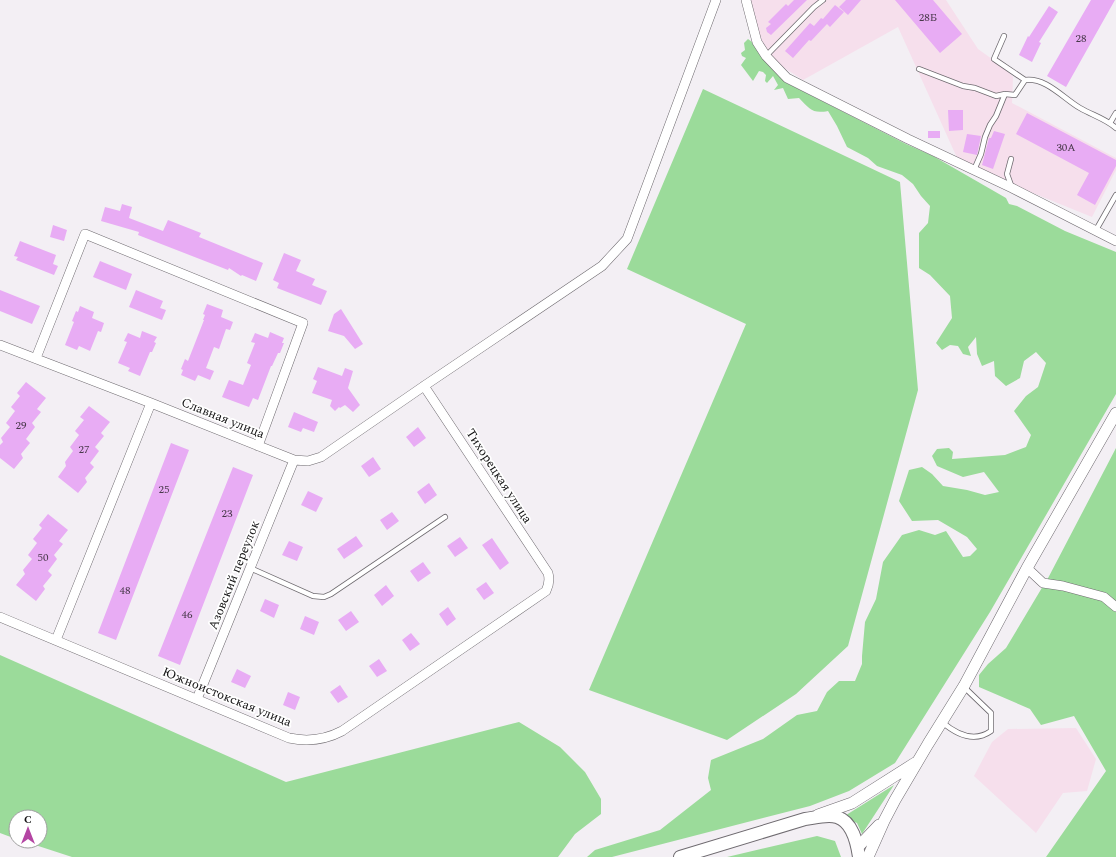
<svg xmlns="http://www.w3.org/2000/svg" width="1116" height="857" viewBox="0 0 1116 857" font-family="Spectral,serif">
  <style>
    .industrial { fill: #f6dfec }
    .green { fill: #9bdb9a }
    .building { fill: #e8acf4 }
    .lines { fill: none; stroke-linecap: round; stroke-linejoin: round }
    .service-casing { stroke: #6f6b70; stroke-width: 6 }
    .minor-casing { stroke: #6f6b70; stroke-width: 10 }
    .tertiary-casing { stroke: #6f6b70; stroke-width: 12 }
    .secondary-casing { stroke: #6f6b70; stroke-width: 14 }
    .service { stroke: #fff; stroke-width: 4.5 }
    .minor { stroke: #fff; stroke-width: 9 }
    .tertiary { stroke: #fff; stroke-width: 11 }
    .secondary { stroke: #fff; stroke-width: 12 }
    .labels { text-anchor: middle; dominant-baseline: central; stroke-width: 3.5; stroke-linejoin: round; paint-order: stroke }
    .number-label { font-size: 11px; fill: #48384a }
    .street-label { font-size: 13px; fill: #121112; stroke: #fff }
  </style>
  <rect width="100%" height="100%" fill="#f3eff4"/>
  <!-- industrial -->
  <path class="industrial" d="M751,0H946L978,49L1006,69L1013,77L1012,103L1116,158V170L1092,217L1028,191L958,160L898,27L803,80L775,62L754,29Z
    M1076,728L1096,759L1087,791L1063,793L1036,833L974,776L992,742L1008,729Z"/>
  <!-- green -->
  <path class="green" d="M748,39L752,42L785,82L906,144L933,156L1006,198L1009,204L1017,206L1065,231L1116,252V394L990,612L895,763L849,791L810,806L612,857H587L595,850L660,830L711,790L708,778L711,760L763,739L797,715L817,711L827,692L839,681H855L862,664V656L865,622L876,599L883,562L902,535L919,530L935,535L946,531L963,557L970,556L977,549L967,537L938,520L912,521L899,501L909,470L922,467L932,474L943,486L967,490L985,495L999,492L984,472L963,477L937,466L932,456L937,449L949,448L953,452L952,459L1005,455L1026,447L1031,435L1014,411L1026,396L1038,387L1046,363L1036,352L1024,361L1020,378L1006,386L995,376L994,361L982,366L977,354L976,337L968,347L971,356L963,354L958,346L950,345L942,350L936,343L952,318L950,296L930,275L919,268V233L928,223L930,206L921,196L913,184L902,175L877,166L868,158L847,147L837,126L828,111C812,114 810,109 799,98L788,99L783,88L774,90L778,85L773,76L767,83L765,81L766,75L763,72L759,71L753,81L741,65L746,58L742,56L741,53L745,50L744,43Z
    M703,89L900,182L918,390L848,646L796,694L727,740L589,690L746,324L627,269Z
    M1116,448V603L1046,582Z
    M1043,586L1063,590L1104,601L1116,610V857H1046L1106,771L1074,716L1041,725L1030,709L979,687V675L988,664L1006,648Z
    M0,655L286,782L519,722L560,747L585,772L601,799V814L575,834L558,857H72L23,841H40V817H16V839L0,833Z
    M894,785L862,834L857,823L843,817Z
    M817,836L835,841L841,857H727Z"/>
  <!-- building -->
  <path class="building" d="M794,0H807L771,35L767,32L766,28L771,24L768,22L786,4L788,6Z
    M846,0H861L848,15L839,7Z
    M895,0H933L962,34L940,53Z
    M1091,0H1115L1066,87L1047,76Z
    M835,5L844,12L830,27L827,24L811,41L809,40L793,58L785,51L810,23L814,26L821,18L823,19Z
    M1049,6L1058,12L1039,42L1041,43L1032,62L1019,55L1028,36L1029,37Z
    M948,110H963V130L949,131Z
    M1027,113L1116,160V166L1095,205L1077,195L1089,173L1016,134Z
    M928,131H940V138H928Z
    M994,131L1005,134L993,169L982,165L989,138H991Z
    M967,134L981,136L977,155L963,152Z
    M122,204L132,207L129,218L163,231L168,220L201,233L199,237L263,263L256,281L242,275L241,276L229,268L228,270L138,235L139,232L101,221L105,207L120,211Z
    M53,225L67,230L64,241L50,237Z
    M20,241L56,255L53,264L58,266L54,275L16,260L18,257L14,256Z
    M284,253L301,260L296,271L315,279L312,285L327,291L321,305L277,288L279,283L273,280Z
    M100,261L132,274L126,290L93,277Z
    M0,290L40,306L32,324L0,311Z
    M136,290L163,301L160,308L166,310L162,320L129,307Z
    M207,304L223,310L221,317L233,322L230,330L226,329L219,349L214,347L206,368L214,371L210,380L198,375L195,381L181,375L183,370L181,369L185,359L188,361L204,320H203L205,315L203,314Z
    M80,306L94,312L92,318L104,323L101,332L98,331L90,351L79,346L77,350L65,345L74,322L72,321L76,311L78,312Z
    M341,309L363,344L355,349L344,336L328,331L334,314Z
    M142,331L157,337L154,342L156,343L152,352H150L140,376L128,371L130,368L118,363L127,342L124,341L128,333L140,338Z
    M270,332L284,338L282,343H284L280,353H278L272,366H271L258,400L253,398L249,407L222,397L229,380L243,385L251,365L247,363L255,343L251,342L255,333L268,338Z
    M318,367L342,376L345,368L353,371L348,388L360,405L353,412L345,405L340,408L339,407L335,411L330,406L332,400L312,393L317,381L313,379Z
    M26,382L46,398L37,409L41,412L32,423L35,427L26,439L30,443L21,454L23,458L14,469L0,458V445L3,442L1,438L10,427L6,423L15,411L11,407L20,396L17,393Z
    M89,406L110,422L101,433L104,436L95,447L99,451L90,463L94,467L85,478L87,482L78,493L58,477L66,466L65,462L73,451L70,447L79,435L75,431L84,420L80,417Z
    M294,412L318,422L314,432L303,428L301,432L288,427Z
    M418,427L426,438L414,447L406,437Z
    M171,443L189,450L116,640L98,633Z
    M373,457L381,469L369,477L361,466Z
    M233,467L253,475L180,665L158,656Z
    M429,483L437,495L425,504L417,492Z
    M308,491L323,498L316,512L301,505Z
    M392,512L399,521L387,530L380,520Z
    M48,514L68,530L59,541L63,544L54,555L57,559L48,571L52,575L43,586L45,589L36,601L16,585L25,574L23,570L32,559L28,555L37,543L33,539L42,528L39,525Z
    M356,536L363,546L344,559L337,549Z
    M460,537L468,548L455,557L447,546Z
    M492,538L509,563L500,570L482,545Z
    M289,541L303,547L297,561L282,555Z
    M423,562L431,573L418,582L410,571Z
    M486,582L494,593L484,600L476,589Z
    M386,585L394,596L382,606L374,595Z
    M265,599L279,605L274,618L260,611Z
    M448,607L456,619L447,626L439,614Z
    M351,611L359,622L346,631L338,620Z
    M305,616L319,622L314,635L300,629Z
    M411,633L420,644L410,651L402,640Z
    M379,659L387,671L377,677L369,666Z
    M237,669L251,676L245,688L231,682Z
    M340,685L348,697L338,703L330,692Z
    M288,692L300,697L295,710L283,705Z"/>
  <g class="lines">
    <!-- service casing -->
    <g class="service-casing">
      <path id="service" d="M1004,36L994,59L1025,80C1046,77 1064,99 1080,108C1092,115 1106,119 1116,128
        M766,56L814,7L823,0
        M919,69L963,86L975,88L996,96L1005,94L996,116L990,125L985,137L981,154L974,170
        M1005,94L1015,95L1025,80
        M1110,123L1116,113
        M1011,159L1007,174L1012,188
        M1096,230L1116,195
        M250,568L313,596L324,597L331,594L445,517
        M942,722C956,734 974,743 991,731V713L964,687"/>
    </g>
    <!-- minor casing -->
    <g class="minor-casing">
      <path id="minor" d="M746,0L757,42L766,56L787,78L908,139L1012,188L1116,241
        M0,345L151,403L294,460L308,461L321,457L424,386L602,266L627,239L716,0
        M36,358L85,234L303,323L258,446
        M1027,568L1043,583L1063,586L1104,597L1116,607
        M0,617L289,738C308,742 325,740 342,731L546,591C549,585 550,580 548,573L424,386
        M56,640L151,403
        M197,699L294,460"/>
    </g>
    <!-- tertiary casing -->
    <g class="tertiary-casing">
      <path id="tertiary" d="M818,815L852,803L915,763
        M858,847L879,825
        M868,857L884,821L895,800L928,744L964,686L1027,568L1116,413"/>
    </g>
    <!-- secondary casing -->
    <g class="secondary-casing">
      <path id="secondary" d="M680,857L805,819C814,818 827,814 837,817C853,822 857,843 859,857"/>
    </g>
    <!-- service -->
    <use href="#service" class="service"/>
    <!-- minor -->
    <use href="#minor" class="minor"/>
    <!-- tertiary -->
    <use href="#tertiary" class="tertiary"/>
    <!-- secondary -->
    <use href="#secondary" class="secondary"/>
  </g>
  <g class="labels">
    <!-- number labels -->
    <g class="number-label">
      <text x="928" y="17">28Б</text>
      <text x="1081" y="38">28</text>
      <text x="1066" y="147">30А</text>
      <text x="21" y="425">29</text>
      <text x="84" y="449">27</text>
      <text x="164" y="489">25</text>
      <text x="227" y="513">23</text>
      <text x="43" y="557">50</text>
      <text x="125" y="590">48</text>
      <text x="187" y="614">46</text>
    </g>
    <!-- street labels -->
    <g class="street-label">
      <text transform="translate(223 418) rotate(22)">Славная улица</text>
      <text transform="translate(499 476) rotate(57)">Тихорецкая улица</text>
      <text transform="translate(234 575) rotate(-68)">Азовский переулок</text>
      <text transform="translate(227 697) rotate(22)">Южноистокская улица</text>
    </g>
  </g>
  <!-- north arrow -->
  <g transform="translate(28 829)"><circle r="19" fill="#ffffff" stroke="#a0a0a0"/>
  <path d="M0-3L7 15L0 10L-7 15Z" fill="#b445a3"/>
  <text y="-6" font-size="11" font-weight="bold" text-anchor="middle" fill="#121112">С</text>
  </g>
</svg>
